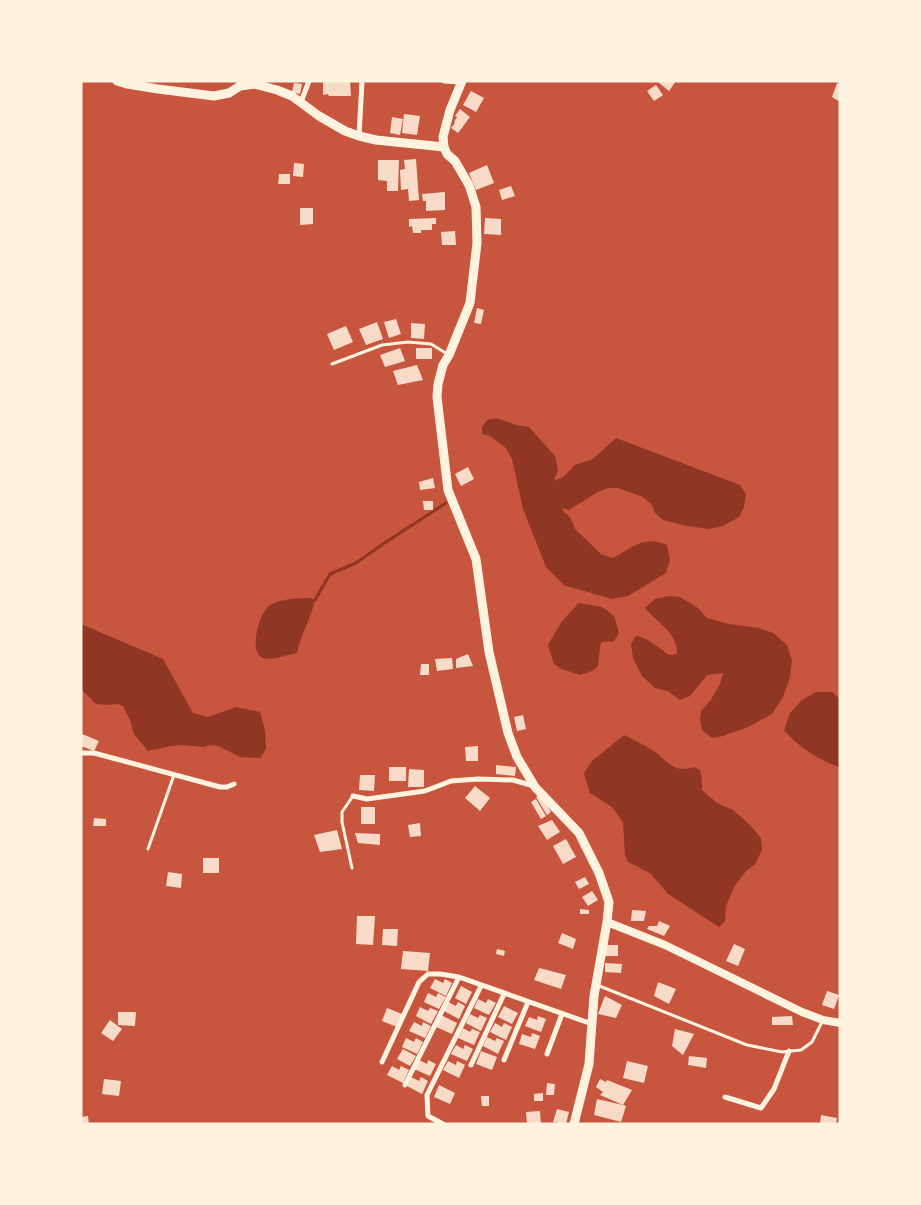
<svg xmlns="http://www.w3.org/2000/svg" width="921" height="1205" viewBox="0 0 921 1205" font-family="Ubuntu,sans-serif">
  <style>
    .water { fill: #8f3625 }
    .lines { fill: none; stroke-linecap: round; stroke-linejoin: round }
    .stream { stroke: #8f3625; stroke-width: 3 }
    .building { fill: #f7dbc8 }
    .service { stroke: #fff3e0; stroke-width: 3 }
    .minor { stroke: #fff3e0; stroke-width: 5 }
    .tertiary { stroke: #fff3e0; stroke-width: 8 }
    .secondary { stroke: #fff3e0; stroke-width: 9 }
  </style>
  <rect width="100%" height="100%" fill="#c8553d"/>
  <!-- water -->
  <path class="water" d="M497,418L516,425L529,427L555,456L558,470L554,481L563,477L575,465L593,459L616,438L740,485L746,494L744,507L739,517L723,526L709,529L687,526L663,520L655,513L652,505L643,497L618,488H608L598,492L569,510L562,508L564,512L570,517L575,529L601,554L613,558C634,547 643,535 667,545L670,560L666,573L628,596L611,599L578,589L565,586L546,567L523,509L512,459L506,448L490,436L482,434V427L487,420Z
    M669,596L680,597L698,608L707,618L729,624L759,628L773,633L787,645L792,660L790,677L783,697L772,714L746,728L723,736L712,738L702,730L700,720L701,711L710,701L720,684L723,673L707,675L690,696L680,700L668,691L655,688L642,676L633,658L631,644L636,636C649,638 658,648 669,655L677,654C677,631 657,623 645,608L655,599Z
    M310,598L315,600C311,618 301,634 297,653C286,655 272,661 263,658C248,652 259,614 269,606C278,599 299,598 310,598Z
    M579,603L602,607L614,616L619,633L614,641L602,642L600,646L598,666L592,671L580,675L562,669L554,664L548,645L562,621Z
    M81,624L163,659L193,713L208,717L236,707L260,712L265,731L266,748L261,758L240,757L218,746L210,745L203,747L182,745L171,746L148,751L134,734L130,720L123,706L118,704L107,705L96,704L83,691L81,686Z
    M816,692H832L840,699V767C821,762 796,745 784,730L790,713L802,700Z
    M624,735C632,739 641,743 649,748C666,757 671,775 694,767L700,770L702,779V790L717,803L733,810L750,825L761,838L762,850L755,864L746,871L734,887L726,906L725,921L719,927L668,894L650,873L628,862L625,855L623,822L612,807L590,793L584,773L592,761Z"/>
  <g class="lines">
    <!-- stream -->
    <path class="stream" d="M315,600L330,574L356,563L383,544L446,503"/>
  </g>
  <!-- building -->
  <path class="building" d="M323,81H350L351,96H329L328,94L323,95Z
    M660,81H676L669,91L659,83Z
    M294,83L302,84L300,94L292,92Z
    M837,83L840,84V102L832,97Z
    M656,85L663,95L654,101L647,91Z
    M471,91L484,98L476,112L463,105Z
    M460,109L470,117L458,133L451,128L455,123L454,122L457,117L455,116Z
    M404,114L420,116L417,135L402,133Z
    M392,117L403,119L400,135L390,133Z
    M416,159L419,200L409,201L408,189L401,190L400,170L405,169L404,160Z
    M378,160H399L398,191H387V181L378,180Z
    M294,163L304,164L303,177L293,176Z
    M487,165L494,183L476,190L469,173Z
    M279,174H290V184H278Z
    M511,186L515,196L502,200L499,190Z
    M445,192V210L426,211V201H423L422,194Z
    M300,208H313V224L300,225Z
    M436,218V224H432V230H421V233H413L412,226L409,227V219Z
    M485,218L501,219V235L484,234Z
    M455,231L456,245H442L441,232Z
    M477,308L484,310L481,324L474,323Z
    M396,319L401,334L389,338L384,322Z
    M377,322L383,339L366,345L359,329Z
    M411,323L425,324L424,339L411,338Z
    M346,326L353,342L334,350L327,334Z
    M400,348L405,361L385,367L380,355Z
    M416,348H432V359H416Z
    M417,365L423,380L398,385L393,371Z
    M468,467L474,479L461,486L455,474Z
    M433,478L435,488L420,490L419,482Z
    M423,501H433V510H424Z
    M468,654L473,666L456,668V659Z
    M452,658L453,669L437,671L435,659Z
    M421,664H429V675H420Z
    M523,715L526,729L517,731L514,717Z
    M82,734L99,741L94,751L81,746Z
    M478,746V761H466L465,747Z
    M496,765L516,767L515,776L496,774Z
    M389,767H406V781H389Z
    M409,769L424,770V787H408Z
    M360,775H375L374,791L359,790Z
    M475,786L490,798L480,811L465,798Z
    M541,794L551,812L547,815L536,797Z
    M536,799L546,816L541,819L531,802Z
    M361,807H375V824H361Z
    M94,818L106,819V826H93Z
    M552,820L560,832L547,840L538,826Z
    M420,823L421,836L410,837L408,825Z
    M337,830L342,849L320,852L314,835Z
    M355,833L380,834V845L358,843Z
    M566,839L576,857L563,864L553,846Z
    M203,858H219V873H203Z
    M168,872L182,874L181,888L166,886Z
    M585,877L589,884L579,889L575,882Z
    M592,891L598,900L588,906L582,897Z
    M580,909L589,910V914H580Z
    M632,910L646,911L644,921H631Z
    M357,916H375L373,945L356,944Z
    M659,921L670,926L664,936L647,929L649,926H657Z
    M383,929H398L397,946L382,945Z
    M562,933L576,939L573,949L558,943Z
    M734,944L745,949L738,966L726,961Z
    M606,945H618V956H605Z
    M497,949L505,951L504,956L496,954Z
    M403,951L430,953L428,971L401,969Z
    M605,963L622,964L621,973L605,972Z
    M539,968L566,975L561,989L534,980Z
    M435,979L443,983L445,979L452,983L446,996L430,988Z
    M658,982L676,989L669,1004L654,996Z
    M461,986L472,992L466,1004L455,998Z
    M827,991L839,995L834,1009L822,1005Z
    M428,993L436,997L438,993L446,997L439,1009L424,1002Z
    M605,996L622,1005L616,1018L598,1014Z
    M478,999L486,1003L488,999L496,1003L489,1015L474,1008Z
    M448,1002L456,1006L458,1002L465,1006L459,1019L444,1011Z
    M504,1006L518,1013L512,1024L498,1017Z
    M420,1007L428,1011L430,1008L438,1011L431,1024L416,1016Z
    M387,1008L402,1014L397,1027L382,1021Z
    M118,1012H136L135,1026L118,1025Z
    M470,1014L478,1018L480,1015L487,1018L481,1031L466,1023Z
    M441,1015L457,1023L452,1034L436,1027Z
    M538,1016L546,1019L541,1032L525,1026L529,1017L537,1020Z
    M792,1016L793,1025H772V1017Z
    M110,1020L122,1029L113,1041L101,1033Z
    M414,1022L422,1026L423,1022L431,1026L425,1038L409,1031Z
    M495,1023L502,1027L504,1023L512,1027L506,1040L490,1032Z
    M463,1028L470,1032L472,1029L480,1032L474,1045L458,1038Z
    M675,1029L694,1034L683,1055L672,1046Z
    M532,1033L540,1036L535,1049L519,1044L522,1034L531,1037Z
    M487,1037L495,1041L497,1038L504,1041L498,1054L483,1046Z
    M406,1038L414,1042L416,1038L423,1042L417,1054L402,1047Z
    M456,1045L463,1049L465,1045L473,1049L467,1061L451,1054Z
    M403,1049L416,1056L410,1066L397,1059Z
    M481,1051L497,1057L492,1070L476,1064Z
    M689,1056L707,1058L706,1068L688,1065Z
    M419,1060L427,1064L428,1060L436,1064L430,1076L414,1069Z
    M448,1061L456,1065L457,1061L465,1065L459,1078L443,1070Z
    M627,1061L648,1066L644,1083L623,1078Z
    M392,1066L399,1070L401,1066L409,1070L403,1083L387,1075Z
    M411,1077L419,1081L421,1077L428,1081L422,1094L407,1086Z
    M104,1079L121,1081L119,1096L102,1094Z
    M600,1079L606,1082L607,1080L632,1090L623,1105L626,1106L621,1122L594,1115L597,1099L623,1105L600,1095L603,1092L596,1087Z
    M547,1083L555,1084L554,1095H546Z
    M439,1085L455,1093L450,1104L434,1097Z
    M543,1093V1101H534V1094Z
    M481,1096H489V1106H482Z
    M557,1109L569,1112L566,1124L553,1122Z
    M540,1111L541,1124H527L526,1112Z
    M821,1115L837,1118L836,1124H820Z
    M88,1116L89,1124H81V1117Z"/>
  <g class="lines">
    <!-- service -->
    <path class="service" d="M332,364L382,345L408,342L431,344L449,355
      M148,849L174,775
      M352,868L342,822V812L353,796
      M597,985L747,1045L782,1052L801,1050L812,1042L823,1020"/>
    <!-- minor -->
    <path class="minor" d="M444,81L461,82
      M301,102L309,81
      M359,136L362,81
      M81,753H94L220,787H227L234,784
      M353,796L367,799L425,791L451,781L478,779L513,780L534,786
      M547,1054L562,1014
      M504,1060L528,1002
      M382,1062L419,982L428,974H440L459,977L592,1024
      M471,1065L504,994
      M405,1085L459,977
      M725,1097L761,1108L774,1089L789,1051
      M443,1124L428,1116L427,1095L481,986"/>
    <!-- tertiary -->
    <path class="tertiary" d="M607,922L665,945L802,1012L823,1020L840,1023"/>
    <!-- secondary -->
    <path class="secondary" d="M117,81L127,84L158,89L214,96L229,93L240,86L255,84L277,90L292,96L319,116L345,131L359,136L376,140L444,147
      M462,81L450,110L443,137L444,147L447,154L455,161L469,185L476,207L477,243L470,303L449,355L443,365L438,384L437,397L448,490L476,559L489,652L508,733L517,757L535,787L579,833L599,873L609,902L607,922L594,996L589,1064L574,1124"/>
  </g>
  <!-- border -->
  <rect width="921" height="1205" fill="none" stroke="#fff3e0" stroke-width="165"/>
</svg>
